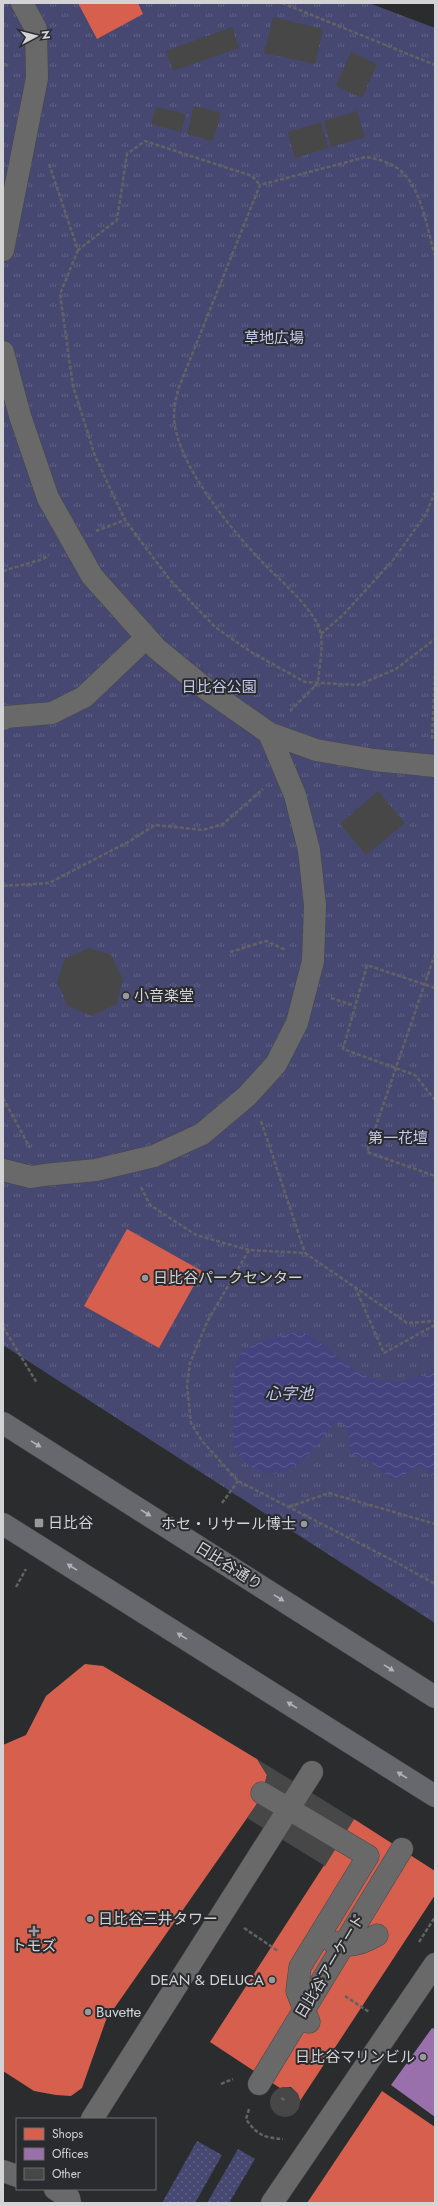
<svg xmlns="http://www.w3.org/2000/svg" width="438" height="2206" viewBox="0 0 438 2206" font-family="Jost,'Noto Sans JP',sans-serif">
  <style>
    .grass { fill: url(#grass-dots) }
    .park { fill: url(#park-tufts) }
    .water { fill: url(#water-waves) }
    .shops { fill: #d6604d }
    .offices { fill: #9970ab }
    .building { fill: #474748 }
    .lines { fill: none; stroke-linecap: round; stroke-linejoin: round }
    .minor-casing { stroke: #464748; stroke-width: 23 }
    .major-casing { stroke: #464748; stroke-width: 23 }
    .path { stroke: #626264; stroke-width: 2.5; stroke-dasharray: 4 2; stroke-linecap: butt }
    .minor { stroke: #69696a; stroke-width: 22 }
    .major { stroke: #67686e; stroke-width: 22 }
    .oneway { fill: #b3b3b7 }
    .poi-dot { fill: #98999b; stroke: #2a2b2e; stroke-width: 1.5 }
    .labels { text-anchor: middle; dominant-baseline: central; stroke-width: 4; stroke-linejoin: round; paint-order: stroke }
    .park-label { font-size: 15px; fill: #c7caf1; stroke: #2a2b2e }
    .poi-label { font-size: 15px; fill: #d3d3d6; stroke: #2a2b2e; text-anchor: start }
    .street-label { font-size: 15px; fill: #d3d3d6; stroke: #2a2b2e }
    .water-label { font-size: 16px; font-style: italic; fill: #c6c9f0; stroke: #2a2b2e }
  </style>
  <defs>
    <pattern id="grass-dots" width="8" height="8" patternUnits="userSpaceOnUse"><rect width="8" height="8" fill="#474871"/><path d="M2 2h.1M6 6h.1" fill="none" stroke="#616284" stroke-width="1.8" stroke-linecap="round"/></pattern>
    <pattern id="park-tufts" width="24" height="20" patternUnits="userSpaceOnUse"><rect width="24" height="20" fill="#474871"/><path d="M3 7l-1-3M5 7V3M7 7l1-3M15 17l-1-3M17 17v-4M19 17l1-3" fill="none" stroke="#616284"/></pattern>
    <pattern id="water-waves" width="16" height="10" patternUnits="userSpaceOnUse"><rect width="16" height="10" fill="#44437f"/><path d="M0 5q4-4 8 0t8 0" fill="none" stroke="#5e5d90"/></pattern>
  </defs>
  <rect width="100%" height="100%" fill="#2b2c2d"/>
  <!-- grass -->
  <path class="grass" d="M197,2141L222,2155L195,2203H162Z
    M238,2149L255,2159L229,2203H207Z"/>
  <!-- park -->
  <path class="park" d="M3,3H369L435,28V1623L3,1345Z"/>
  <!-- water -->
  <path class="water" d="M298,1332C313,1335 322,1343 334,1354C369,1385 392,1389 435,1371V1480L426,1470L418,1466L400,1478L392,1479L381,1472L373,1463L350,1453L349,1434L343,1424H333C315,1448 292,1485 258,1470C246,1465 238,1456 233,1444C235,1419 227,1370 243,1351C249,1344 287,1334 298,1332Z"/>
  <!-- shops -->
  <path class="shops" d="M78,3H138L143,14L97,39Z
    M127,1229L202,1271L159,1348L84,1306Z
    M85,1664L103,1666L257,1759L267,1775L261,1798L106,2020L82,2088L71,2096L56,2095L34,2091L3,2071V1745L26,1735L46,1696Z
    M354,1819L435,1871V1895L300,2101L298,2094L291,2087L280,2088L210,2042Z
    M382,2091L435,2127V2203H307Z"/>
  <!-- offices -->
  <path class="offices" d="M432,2028L435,2029V2117L391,2085Z"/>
  <!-- building -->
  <path class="building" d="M273,17L323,29L315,64L264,53Z
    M232,27L239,48L173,71L166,51Z
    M351,52L377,64L362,98L336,86Z
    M194,106L221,113L213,141L187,134Z
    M156,107L186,114L181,132L151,124Z
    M357,111L365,137L331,147L324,121Z
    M321,122L328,148L295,158L288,132Z
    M378,791L405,823L366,855L340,824Z
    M89,948L111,955L123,979L117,1004L91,1016L68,1006L57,982L65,959Z
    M257,1759L354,1819L325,1866L247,1818L261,1798L267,1775Z
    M270 2102a15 15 0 1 1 30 0a15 15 0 1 1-30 0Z"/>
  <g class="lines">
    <!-- minor casing -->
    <g class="minor-casing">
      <path id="minor" d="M3,250L37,78L36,29L22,3
        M3,352L20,416L48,498L92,576L157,649L206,689L269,733L316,750L374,760L435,766
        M3,719L6,717L52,713L84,697L146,638
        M3,1170L31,1177L44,1175L96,1170L154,1156L202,1134L247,1096L276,1064L297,1023L313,961L315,905L309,850L295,795L269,733
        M262,1793L368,1856L300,1967L297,1991L309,2022
        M333,1942C349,1949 363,1943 377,1935
        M259,2084L402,1849
        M92,2119L312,1772
        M3,2171L17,2176
        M55,2189L69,2198L70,2203
        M272,2203L435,1964"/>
    </g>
    <!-- major casing -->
    <g class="major-casing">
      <path id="major" d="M3,1423L435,1697
        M3,1524L435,1796"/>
    </g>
    <!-- path -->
    <path class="path" d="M282,3L435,65
      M3,65L9,64
      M49,164L78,250L117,220L127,154L145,141L252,176L260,185
      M78,250L60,294L73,386L95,456L125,520L170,580L215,627L251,652L305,682L358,685L396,669L435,639
      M96,531L125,520
      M3,571L43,559L49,555
      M321,634L344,614L393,560L426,514L435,492
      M290,711L318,683C319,668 323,650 321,635C318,614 286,585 271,571C237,537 176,466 174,417C174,407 176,397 179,387L260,185L366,157C379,159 396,164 405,175C422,193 428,232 435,256
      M432,739L435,669
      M3,886L49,883L128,842L155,825L203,830L223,824L263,789
      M230,952L266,941L286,950
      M435,954L367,1152L435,1176
      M435,988L367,965L343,1049L415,1075L435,1100
      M331,998L355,1006
      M3,1098L30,1148
      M261,1121L305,1253
      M141,1187L150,1205L196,1235L249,1250L305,1253L407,1323L435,1321
      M249,1250L207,1322L190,1363L187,1386L191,1423L202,1441L238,1481L394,1561L435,1584
      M355,1287L384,1353L435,1325
      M3,1327L37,1383
      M222,1503L238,1481
      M289,1507L329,1493L435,1524
      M16,1587L26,1569
      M244,1928L278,1951
      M419,1942L435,1917
      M345,1996L369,2012
      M221,2084L233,2079
      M281,2098L286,2101
      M249,2109L246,2119C256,2134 264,2138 283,2139"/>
    <!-- minor -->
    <use href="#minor" class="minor"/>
    <!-- major -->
    <use href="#major" class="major"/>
  </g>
  <!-- one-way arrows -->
  <defs><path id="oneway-solid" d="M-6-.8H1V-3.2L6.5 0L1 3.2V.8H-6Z"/></defs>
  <g class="oneway">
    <use href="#oneway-solid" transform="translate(36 1444) rotate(32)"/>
    <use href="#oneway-solid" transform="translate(146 1513) rotate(32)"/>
    <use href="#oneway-solid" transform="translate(72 1567) rotate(-148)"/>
    <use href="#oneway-solid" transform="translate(279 1598) rotate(32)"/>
    <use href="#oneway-solid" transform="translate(182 1636) rotate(-148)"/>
    <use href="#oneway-solid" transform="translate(389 1668) rotate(32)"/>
    <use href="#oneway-solid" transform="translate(292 1705) rotate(-148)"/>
    <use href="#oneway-solid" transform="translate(402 1775) rotate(-148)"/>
  </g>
  <!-- markers -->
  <g class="poi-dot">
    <circle cx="126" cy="996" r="4"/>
    <circle cx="145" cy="1278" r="4"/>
    <rect x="34" y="1518" width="10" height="10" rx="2"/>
    <circle cx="304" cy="1524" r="4"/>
    <circle cx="90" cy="1919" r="4"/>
    <path d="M32 1925h4v4h4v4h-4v4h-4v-4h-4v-4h4z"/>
    <circle cx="272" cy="1980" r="4"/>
    <circle cx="88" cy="2012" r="4"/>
    <circle cx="423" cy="2057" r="4"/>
  </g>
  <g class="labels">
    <!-- park labels -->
    <g class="park-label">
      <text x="274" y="338">草地広場</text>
      <text x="219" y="687">日比谷公園</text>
      <text x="398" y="1138">第一花壇</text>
    </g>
    <!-- poi labels -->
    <g class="poi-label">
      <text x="134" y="996">小音楽堂</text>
      <text x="153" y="1278">日比谷パークセンター</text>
      <text x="48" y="1523">日比谷</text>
      <text x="296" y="1524" text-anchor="end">ホセ・リサール博士</text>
      <text x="98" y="1919">日比谷三井タワー</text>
      <text x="34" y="1946" text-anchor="middle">トモズ</text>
      <text x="264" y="1980" text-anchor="end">DEAN &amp; DELUCA</text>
      <text x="96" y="2012">Buvette</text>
      <text x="415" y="2057" text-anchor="end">日比谷マリンビル</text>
    </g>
    <!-- street labels -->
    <g class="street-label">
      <text transform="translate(229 1566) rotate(32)">日比谷通り</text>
      <text transform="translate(330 1966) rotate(-59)">日比谷アーケード</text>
    </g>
    <!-- water labels -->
    <g class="water-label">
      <text x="289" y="1393">心字池</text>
    </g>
  </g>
  <!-- border -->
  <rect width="438" height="2206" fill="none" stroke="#d3d3d6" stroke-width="8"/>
  <!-- legend -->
  <rect x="16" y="2118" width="140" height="72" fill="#2a2b2e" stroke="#6e6e71"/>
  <rect x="24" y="2128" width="20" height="12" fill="#d6604d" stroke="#6e6e71"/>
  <text x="52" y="2138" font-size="12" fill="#d3d3d6">Shops</text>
  <rect x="24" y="2148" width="20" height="12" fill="#9970ab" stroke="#6e6e71"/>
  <text x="52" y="2158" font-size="12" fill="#d3d3d6">Offices</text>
  <rect x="24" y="2168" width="20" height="12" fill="#474748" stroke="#6e6e71"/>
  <text x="52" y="2178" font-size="12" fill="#d3d3d6">Other</text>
  <!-- north arrow -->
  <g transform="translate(36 36) rotate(83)" stroke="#2a2b2e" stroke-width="3" paint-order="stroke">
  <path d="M0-3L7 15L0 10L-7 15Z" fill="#d3d3d6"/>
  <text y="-6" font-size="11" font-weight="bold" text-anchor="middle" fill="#d3d3d6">N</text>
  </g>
</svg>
